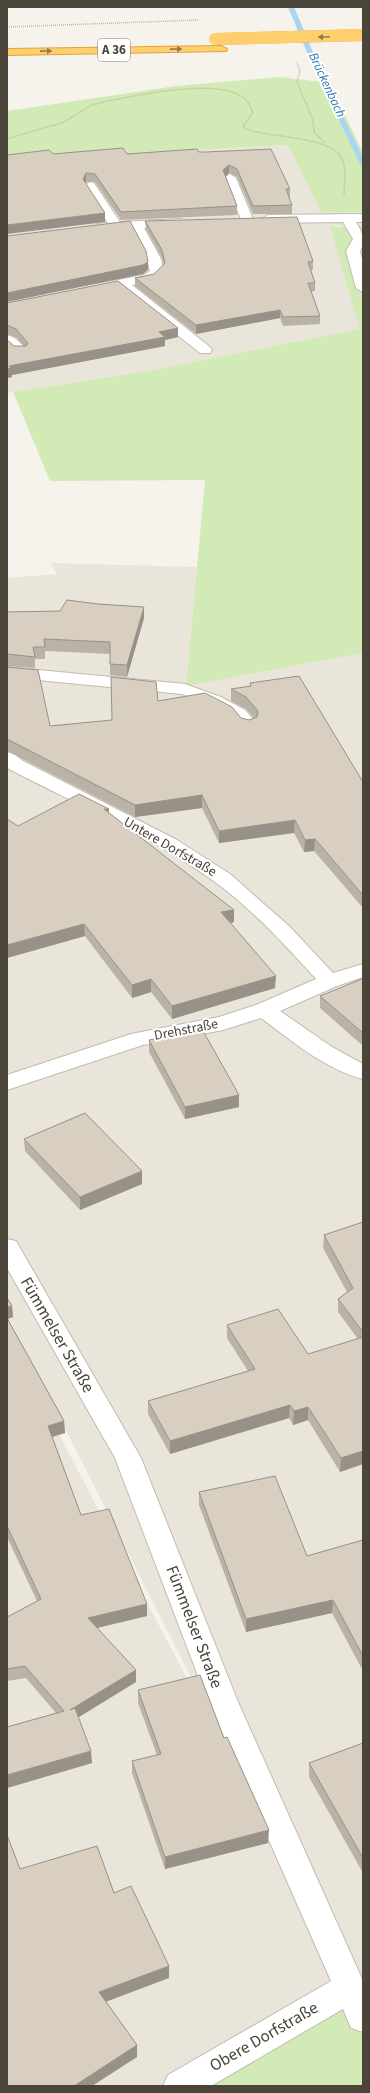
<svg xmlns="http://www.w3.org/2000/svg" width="370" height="2093" viewBox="0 0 370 2093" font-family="'Source Sans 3',sans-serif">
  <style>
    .residential { fill: #eae5da }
    .green { fill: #d2eab5 }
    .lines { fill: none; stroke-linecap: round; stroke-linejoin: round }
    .stream { fill: #a9d4f2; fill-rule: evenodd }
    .minor-casing { stroke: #c2bbae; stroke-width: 2 }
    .highway-casing { stroke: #e0a43c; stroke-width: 2 }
    .path { stroke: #c4b79f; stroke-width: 1.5; stroke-dasharray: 1 1; stroke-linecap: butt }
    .minor { fill: #fff; fill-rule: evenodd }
    .highway { fill: #ffcf6e; fill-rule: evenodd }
    .highway-bridge-casing { stroke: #e0a43c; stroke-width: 12; stroke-linecap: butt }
    .highway-bridge { stroke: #ffcf6e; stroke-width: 12 }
    .wall { fill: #bab2a6 }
    .shaded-wall { fill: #979187 }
    .building { fill: #d8cfc1; stroke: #979187 }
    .oneway { fill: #937c4e }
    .labels { text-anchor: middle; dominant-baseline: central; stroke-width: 4; stroke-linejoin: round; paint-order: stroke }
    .shield { fill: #fff; stroke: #817c74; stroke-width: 1 }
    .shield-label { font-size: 13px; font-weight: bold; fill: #4b4439 }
    .far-water-label { font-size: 13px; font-style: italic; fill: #2e7ab2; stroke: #fff }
    .street-label { font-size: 14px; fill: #4b4439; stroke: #fff }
    .near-street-label { font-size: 17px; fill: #4b4439; stroke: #fff }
  </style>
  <rect width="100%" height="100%" fill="#f6f3ec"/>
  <!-- residential -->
  <path class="residential" d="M288,145L321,212H363V226L330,227L361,329L148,371L7,393V160Z
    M51,563L197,567L186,686L363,653V2006L180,2086H7V1335L327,1946L7,1314V578L57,574Z"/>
  <!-- green -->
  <path class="green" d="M279,77L330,83L363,153V212H321L288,145L7,160V111L176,86Z
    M363,226V653L186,686L205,480L50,481L13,392L148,371L360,329L330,227Z
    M349,1988L363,2017V2086H180Z"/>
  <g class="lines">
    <!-- stream -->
    <path class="stream" d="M288,7H294L315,57L363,158V166L360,164L309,57Z"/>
    <!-- minor casing -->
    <g class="minor-casing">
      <path id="minor" d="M230,174L236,178L253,219L252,222H242L241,219L224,178Z
        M90,182L94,183L120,222L181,219L182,222L176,226L144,228L161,259L164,272L153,281L132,285L210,347L212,350L210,353H200L118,288L92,293L87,292L85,289L87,286L144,275L150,271L147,259L131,229L102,231L96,227L97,224L108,223L84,186Z
        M363,214V222H356C362,232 366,240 360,251L363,263V292L356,288L346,251L353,239L343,222L268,223L262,219L268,215Z
        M7,335C15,337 23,344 27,351L25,354H15L7,347Z
        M7,667L185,684L221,697L245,710L257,724L255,728L248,730L241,728L233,718L209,705L182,694L7,677Z
        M7,752L14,754L23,761L177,840L230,874L289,926L333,973L363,964V977L337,986L280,1011L332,1047L363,1064V1079C325,1069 292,1041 261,1018L223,1030L143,1045L7,1090V1075L131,1034L219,1017L256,1005L316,979C286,946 251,908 215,882C152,836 78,805 9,769L7,767Z
        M7,1239L16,1241L141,1458L238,1702L363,1981V2032L351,2028L343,2009L211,2086H163L168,2075L331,1981L208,1702L115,1458L7,1268Z"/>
    </g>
    <!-- highway casing -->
    <g class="highway-casing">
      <path id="highway" d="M222,46L227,49L226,51L7,55V49Z"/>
    </g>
    <!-- path -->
    <path class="path" d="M7,27L199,20
      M297,62L300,71L297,82L313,120L314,132L325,143
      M7,139L64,122L90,106L103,102C135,96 219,76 245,99C248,102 251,108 253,112L244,125V128C269,139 331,135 342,159C347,170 344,185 344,196"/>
    <!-- minor -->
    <use href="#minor" class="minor"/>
    <!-- highway -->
    <use href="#highway" class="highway"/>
    <!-- highway-bridge casing -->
    <g class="highway-bridge-casing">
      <path id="highway-bridge" d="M215,39L363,35"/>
    </g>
    <!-- highway-bridge -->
    <use href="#highway-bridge" class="highway-bridge"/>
  </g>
  <!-- wall -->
  <path class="wall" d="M199,152L290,189V197H289L292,205V214H253L237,177L229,173L225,176L237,206V215L121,220L95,182H86L85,183L105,222L53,154H127Z
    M145,221L313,261V270H311L315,283V291L311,292L320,316V324L283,326L280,318L196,334L135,286V278L154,274L164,265L162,258L146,229Z
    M7,303L178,328V337L165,340V346L12,375V377L7,378V340L14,346H23L17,338L7,334Z
    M98,604L144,607V618L127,677L110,675V654L45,651V659H35V668L7,666V612L60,611Z
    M7,667L50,726L112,720L158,701L249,720L254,718L246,709L231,701V689L250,686V683L363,782V908L314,851L304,852L294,833L219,843L202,808L135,817L7,751V752Z
    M109,813L234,922L230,923L275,988L172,1019L151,992L132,998L85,936L7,958V819L18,826Z
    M363,980V1046L320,1008V996Z
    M149,1040L239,1095V1107L185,1119L149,1052Z
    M24,1139L142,1184L80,1210L25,1151Z
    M363,1222V1464L340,1472L308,1420L293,1425L289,1418L170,1454L148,1414V1401L248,1371L227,1338V1325L308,1354L358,1339L338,1312V1299L347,1292L323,1248L324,1235Z
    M7,1298L12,1306L13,1317L8,1319L64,1421L65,1433L52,1437L81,1515L147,1604V1616L97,1628L136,1670V1682L78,1717L92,1763L7,1788V1727L56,1713L26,1678L7,1681V1616V1617L37,1601L7,1537Z
    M199,1492L307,1556L363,1540V1671L332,1613L246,1632L199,1505Z
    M138,1690L224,1738L268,1843L165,1869L132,1773V1761L157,1755L138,1703Z
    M363,1743V1873L309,1777V1763Z"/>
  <!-- shaded-wall -->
  <path class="shaded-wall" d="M229,165V173L223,179V170Z
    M86,173V182L83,187V179Z
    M105,213V222L7,234V225Z
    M148,262V270L143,274L7,302V293Z
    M280,310V318L196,334V325Z
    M178,328V337L165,340V346L12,375V377L7,378V369L9,366L159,332Z
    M144,607V618L127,677V665Z
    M202,795V808L135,817V805Z
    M104,809H109V821Z
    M295,820L294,833L219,843V831Z
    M315,839L314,851L304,852L305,840Z
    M234,910V922L221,925V912Z
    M84,924L85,936L7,958V945Z
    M276,976L275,988L172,1019V1006Z
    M151,979V992L132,998V985Z
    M239,1095V1107L185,1119V1107Z
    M142,1171V1184L80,1210V1197Z
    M12,1306L13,1317L7,1319V1307Z
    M290,1405L289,1418L170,1454V1441Z
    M308,1407V1420L293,1425L294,1411Z
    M64,1421L65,1433L48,1438V1426Z
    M363,1451V1464L340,1472L341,1458Z
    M333,1600L332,1613L246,1632V1619Z
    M147,1604V1616L88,1630V1618Z
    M136,1670V1682L71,1722L70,1710Z
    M91,1751L92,1763L7,1788V1775Z
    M269,1830L268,1843L165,1869V1857Z
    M169,1966V1978L100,2004L99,1992Z
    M137,2045V2057L92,2086H74Z"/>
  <!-- building -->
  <path class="building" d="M123,148L127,154L197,149L199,152H206L271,149L290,189H286L292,205L253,206L237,169L229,165L223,170L237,206L121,212L95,174L86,173L83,179L105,213L7,225V155L49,150L53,154Z
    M297,217L313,261L308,262L315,283H308L320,316L283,317L280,310L196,325L135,278L154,274L165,263L162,250L145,221Z
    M130,221L146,251L148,262L143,265L7,293V236Z
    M118,281L178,328L159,332L165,337L9,366L11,368L7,369V340L14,346H26L28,343L16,329L7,325V303Z
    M67,600L98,604L144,607L127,665L110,664V642L44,639L45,647H33L35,657L7,654V612L60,611Z
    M7,667L38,670L50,726L112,720L111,677L156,682L158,701L205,693L232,707L241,718L249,720L257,717L258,711L246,697L231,689L251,686L250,683L299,676L363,782V895L315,839L305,840L295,820L219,831L202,795L135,805L7,739Z
    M79,794L109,809H104L234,910L221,912L276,976L172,1006L151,979L132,985L84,924L7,945V819L18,826Z
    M362,979L363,980V1033L320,996Z
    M202,1029L239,1095L185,1107L149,1040Z
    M85,1113L142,1171L80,1197L24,1139Z
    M363,1222V1332L338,1299L353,1288L324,1235Z
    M7,1298L12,1306L7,1307Z
    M278,1309L308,1354L363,1337V1451L341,1458L308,1407L294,1411L290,1405L170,1441L148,1401L255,1369L227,1325Z
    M7,1318L64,1421L48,1426L81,1515L109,1509L147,1604L88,1618L136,1670L70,1710L75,1708L91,1751L7,1775V1727L64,1711L25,1666L7,1669V1616V1617L41,1599L7,1526Z
    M275,1476L307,1556L363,1540V1656L333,1600L246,1619L199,1492Z
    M200,1675L224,1738L227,1737L269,1830L165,1857L132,1761L161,1754L138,1690Z
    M363,1743V1858L309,1763Z
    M7,1835L20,1869L97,1846L114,1893L131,1886L169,1966L99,1992L137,2045L74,2086H7Z"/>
  <!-- one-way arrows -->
  <defs><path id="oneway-solid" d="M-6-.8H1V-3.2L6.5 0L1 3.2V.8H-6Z"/></defs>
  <g class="oneway">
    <use href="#oneway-solid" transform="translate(324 37) rotate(178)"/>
    <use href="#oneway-solid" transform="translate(176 49) rotate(-1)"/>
    <use href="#oneway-solid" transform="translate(46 51) rotate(-1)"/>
  </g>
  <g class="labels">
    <!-- shield labels -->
    <rect class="shield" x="98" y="39" width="32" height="22" rx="3"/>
    <g class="shield-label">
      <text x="114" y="50">A 36</text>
    </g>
    <!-- far-water labels -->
    <g class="far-water-label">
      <text transform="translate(327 85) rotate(65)">Brückenbach</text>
    </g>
    <!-- street labels -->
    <g class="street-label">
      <text transform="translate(170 847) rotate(30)">Untere Dorfstraße</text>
      <text transform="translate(186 1030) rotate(-11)">Drehstraße</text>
    </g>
    <!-- near-street labels -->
    <g class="near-street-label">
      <text transform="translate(57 1335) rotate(60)">Fümmelser Straße</text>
      <text transform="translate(194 1627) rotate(69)">Fümmelser Straße</text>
      <text transform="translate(264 2037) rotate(-30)">Obere Dorfstraße</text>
    </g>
  </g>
  <!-- border -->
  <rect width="370" height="2093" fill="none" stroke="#4b4439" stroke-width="16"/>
</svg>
